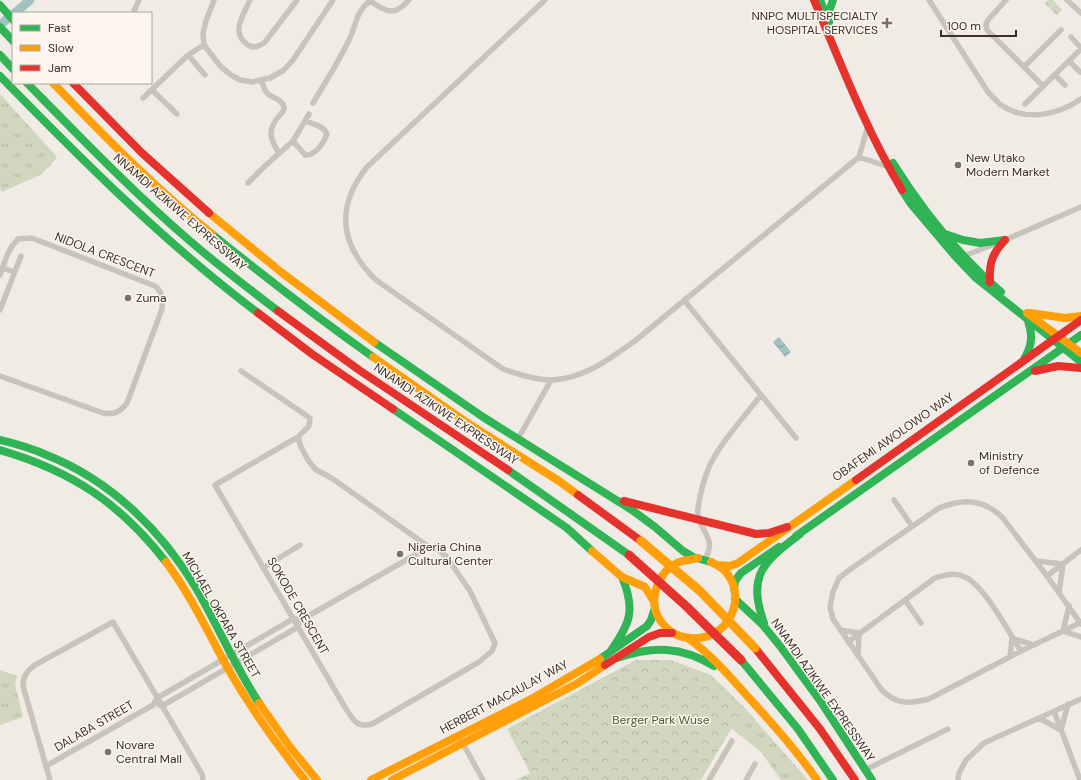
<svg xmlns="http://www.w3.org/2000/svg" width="1081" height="780" viewBox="0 0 1081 780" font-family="'DM Sans',sans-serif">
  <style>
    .grass { fill: url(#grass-tufts) }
    .park { fill: url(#park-crowns) }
    .water { fill: url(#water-waves) }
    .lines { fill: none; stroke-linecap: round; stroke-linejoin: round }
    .river { stroke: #a1c2c1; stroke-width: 9 }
    .street { stroke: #c9c3be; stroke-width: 5.5 }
    .fast { stroke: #30b455; stroke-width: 8 }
    .slow { stroke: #ff9f0a; stroke-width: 8 }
    .jam { stroke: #e5322d; stroke-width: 8 }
    .slow-bridge { stroke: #ff9f0a; stroke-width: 9 }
    .jam-bridge { stroke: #e5322d; stroke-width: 9 }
    .poi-dot { fill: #7a716c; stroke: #fbf5ee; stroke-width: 1.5 }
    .labels { text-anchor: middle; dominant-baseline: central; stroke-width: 3; stroke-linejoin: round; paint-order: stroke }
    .poi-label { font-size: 12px; fill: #3b302b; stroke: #fbf5ee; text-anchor: start }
    .street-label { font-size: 12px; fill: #3b302b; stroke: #fbf5ee }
    .park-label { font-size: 12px; fill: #4a5a2e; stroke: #fbf5ee }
  </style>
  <defs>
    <pattern id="grass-tufts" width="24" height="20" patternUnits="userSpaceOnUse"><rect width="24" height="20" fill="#d1d6bf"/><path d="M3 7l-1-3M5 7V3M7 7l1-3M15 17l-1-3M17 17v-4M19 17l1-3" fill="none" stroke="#b4b8a4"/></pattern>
    <pattern id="park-crowns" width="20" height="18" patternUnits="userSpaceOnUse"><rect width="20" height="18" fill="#d1d6bf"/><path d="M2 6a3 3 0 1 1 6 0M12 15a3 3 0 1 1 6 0" fill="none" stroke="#b4b8a4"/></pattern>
    <pattern id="water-waves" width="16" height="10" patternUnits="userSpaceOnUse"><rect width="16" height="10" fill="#a1c2c1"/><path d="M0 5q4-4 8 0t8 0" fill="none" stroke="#849e9d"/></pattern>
  </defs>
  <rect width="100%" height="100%" fill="#f0ebe5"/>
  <!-- grass -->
  <path class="grass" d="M0,94L57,157L50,166L40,175L2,192L0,189Z
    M0,670L17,676L15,684L23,717L0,725Z
    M744,707L807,779L808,780H781L761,752L731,728Z"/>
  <!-- park -->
  <path class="park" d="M1048,0H1053L1062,10L1056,15L1045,3Z
    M636,660H671L711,675L744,707L701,780H516L530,773L507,729Z"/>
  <!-- water -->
  <path class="water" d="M779,337L791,352L785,357L773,342Z"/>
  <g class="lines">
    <!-- river -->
    <path class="river" d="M15,13L30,0
      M0,25L13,14"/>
    <!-- street -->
    <path class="street" d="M214,0L206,21L203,33L204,45L221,67L231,75L240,80L252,82L270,78L284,70L293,60L333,0
      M250,0C243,16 230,33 248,45C255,49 259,46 265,42L297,0
      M545,0L367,167C335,207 340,245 376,280L503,369C517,374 537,380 551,380C584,379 611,358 636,340L859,157L868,126
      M929,0L988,92C992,96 996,101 1001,105C1026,122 1058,115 1081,99
      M1006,0L988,20L986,24L987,30L1043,86
      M1067,0L1081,13
      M370,1C387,12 394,17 409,0
      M133,13L139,0
      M1071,37L1081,48
      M188,55L205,75
      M1069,61L1080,72
      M1024,67L1061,30
      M1055,75L1065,85
      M261,80C263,84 264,91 268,94C273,98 284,100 284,108C284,111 281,114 279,116C267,130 270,139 279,153
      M152,90L177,114
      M143,98L188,55L204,45
      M313,103C325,83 339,61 349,40C357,24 355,12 371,0
      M1025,104L1081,49
      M293,141L305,155C315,156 324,143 327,134C324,126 313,124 305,121
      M859,157L889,167
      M248,183L265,166L293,141L309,114
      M961,257L1005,240L1081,207
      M3,268L14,272
      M0,275C5,262 7,250 18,239L32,238L155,286C163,293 163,298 162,309L127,403C120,412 115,415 103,413L0,376
      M684,300L796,438
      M0,310L21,256
      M241,371L310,418L309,426L298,437L215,485L346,709C354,721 357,728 372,724L479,662L492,651L495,643L470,591L446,556L438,550L429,547L333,479L315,469L308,460L301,447L298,437
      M518,439L551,380
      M894,500L912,526
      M705,559C719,536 695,529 698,508C700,495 704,479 709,467C720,443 745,416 761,395
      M1036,561L1063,564L1059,593
      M263,568L300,545
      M1047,576L1081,624
      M905,600L921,623
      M1069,606L1063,631L1081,637
      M1080,623L1021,651L929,699C909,704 896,705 881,689L833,619L830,607L833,592L839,578L852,568L939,508C963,498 983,499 1002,517L1047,576L1081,550
      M840,630L859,633L858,656
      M848,642L935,578C945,575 955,572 965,577C984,585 1009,633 1021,651
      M1010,657L1012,638L1034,645
      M153,705L157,698L293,619H303L429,547
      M159,705L162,706L298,627L299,624
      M1054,711L1080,780
      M1039,718L1061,730L1068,704
      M461,740L483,780
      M46,766L153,705
      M865,770L948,729
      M50,780L23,686C23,676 27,671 35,665L113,622L202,774L203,780
      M709,780L732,741
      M746,780L755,764
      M958,780L959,773L966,760L984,743L1081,699"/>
    <!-- fast -->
    <path class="fast" d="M820,0L829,22
      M0,5L13,20
      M827,17L833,0
      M0,27L13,41
      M0,55L13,69
      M0,76C82,160 165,243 258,313
      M27,83C80,137 133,192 190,241C219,266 249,289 278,311
      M893,163C923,211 958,255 1001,292
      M902,190L911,204L955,256L976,278L1081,362
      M942,233L963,240L980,243L1005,240
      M212,234C265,277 318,318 373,357
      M374,342L483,417L632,510L655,527L683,551L693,557L711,562
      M1024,359C1032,346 1033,335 1028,321
      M393,409L567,528L592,551
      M0,440C17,444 33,449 49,456C111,481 162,531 196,588C218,626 235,666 259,703
      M0,450C72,471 120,503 166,562
      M508,470L629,555
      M796,536L1081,335
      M734,589L735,581L741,573L779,547
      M735,599L762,624L780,646L821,702L872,780
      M764,623C747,575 763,562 800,534
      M610,652C630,624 636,610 622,577
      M617,658C653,646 681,646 714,666
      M600,659L647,626L651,620L655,608
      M741,660L798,729L833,780"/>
    <!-- slow -->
    <path class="slow" d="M53,83C104,136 155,188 212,234
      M209,213L281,272L374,342
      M1027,313L1081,353
      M1030,313L1065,318L1081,316
      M373,357L469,424L559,481L578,495
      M592,551L622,577L645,587L653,600
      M698,558C692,560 683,560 677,563C658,572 647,601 660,620C668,631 676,637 690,638C737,642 753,579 711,562
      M166,562C190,594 208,632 227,667C250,707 276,744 305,780
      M717,565L730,566L738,563L856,480
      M689,639C713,656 731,678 750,699C774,725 797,751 817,780
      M259,703L290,747L317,780
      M371,780L533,698L600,659
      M392,780L578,683L605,665"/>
    <!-- jam -->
    <path class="jam" d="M814,0C841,64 866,130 902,190
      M73,83L142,153L209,213
      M990,282C989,263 992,254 1005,240
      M278,311L359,370L508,470
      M258,313L312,354L393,409
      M1035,371L1058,366L1081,368
      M856,480L1081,320
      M578,495L641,541
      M624,501L756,534L769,533L787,527
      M755,648L820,729L855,780
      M605,665L649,637L660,633H672"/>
    <!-- slow-bridge -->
    <path class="slow-bridge" d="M641,541L700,591L755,648"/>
    <!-- jam-bridge -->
    <path class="jam-bridge" d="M629,555L686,606L741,660"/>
  </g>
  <!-- markers -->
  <g class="poi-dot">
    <path d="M885 17h4v4h4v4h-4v4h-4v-4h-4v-4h4z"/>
    <circle cx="958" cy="165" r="4"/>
    <circle cx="128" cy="298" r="4"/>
    <circle cx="971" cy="463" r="4"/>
    <circle cx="400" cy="554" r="4"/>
    <circle cx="108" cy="752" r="4"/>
  </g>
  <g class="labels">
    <!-- poi labels -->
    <g class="poi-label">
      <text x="878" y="16" text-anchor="end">NNPC MULTISPECIALTY<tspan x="878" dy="14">HOSPITAL SERVICES</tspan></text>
      <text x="966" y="158">New Utako<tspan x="966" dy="14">Modern Market</tspan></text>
      <text x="136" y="298">Zuma</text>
      <text x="979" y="456">Ministry<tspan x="979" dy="14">of Defence</tspan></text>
      <text x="408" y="547">Nigeria China<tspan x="408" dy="14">Cultural Center</tspan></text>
      <text x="116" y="745">Novare<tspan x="116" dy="14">Central Mall</tspan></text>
    </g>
    <!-- street labels -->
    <g class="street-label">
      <text transform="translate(180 212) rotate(41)">NNAMDI AZIKIWE EXPRESSWAY</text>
      <text transform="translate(105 255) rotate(21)">NIDOLA CRESCENT</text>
      <text transform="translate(446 414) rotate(34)">NNAMDI AZIKIWE EXPRESSWAY</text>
      <text transform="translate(893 437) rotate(-35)">OBAFEMI AWOLOWO WAY</text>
      <text transform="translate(298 606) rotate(60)">SOKODE CRESCENT</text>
      <text transform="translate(221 615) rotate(60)">MICHAEL OKPARA STREET</text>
      <text transform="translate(823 690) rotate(55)">NNAMDI AZIKIWE EXPRESSWAY</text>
      <text transform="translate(504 697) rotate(-28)">HERBERT MACAULAY WAY</text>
      <text transform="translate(94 726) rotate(-30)">DALABA STREET</text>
    </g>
    <!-- park labels -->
    <g class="park-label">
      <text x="661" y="720">Berger Park Wuse</text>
    </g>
  </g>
  <!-- legend -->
  <rect x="12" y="12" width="140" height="72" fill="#fbf5ee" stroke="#aea6a0"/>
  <rect x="20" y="25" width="20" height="6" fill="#30b455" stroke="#aea6a0"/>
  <text x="48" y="32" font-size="12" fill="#3b302b">Fast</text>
  <rect x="20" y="45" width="20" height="6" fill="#ff9f0a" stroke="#aea6a0"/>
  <text x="48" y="52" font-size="12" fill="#3b302b">Slow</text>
  <rect x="20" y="65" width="20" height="6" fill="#e5322d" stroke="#aea6a0"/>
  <text x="48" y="72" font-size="12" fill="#3b302b">Jam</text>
  <!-- scale -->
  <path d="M941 30v6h75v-6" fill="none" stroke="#3b302b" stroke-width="2"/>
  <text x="947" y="30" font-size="12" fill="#3b302b" stroke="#fbf5ee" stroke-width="3" paint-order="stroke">100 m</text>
</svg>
